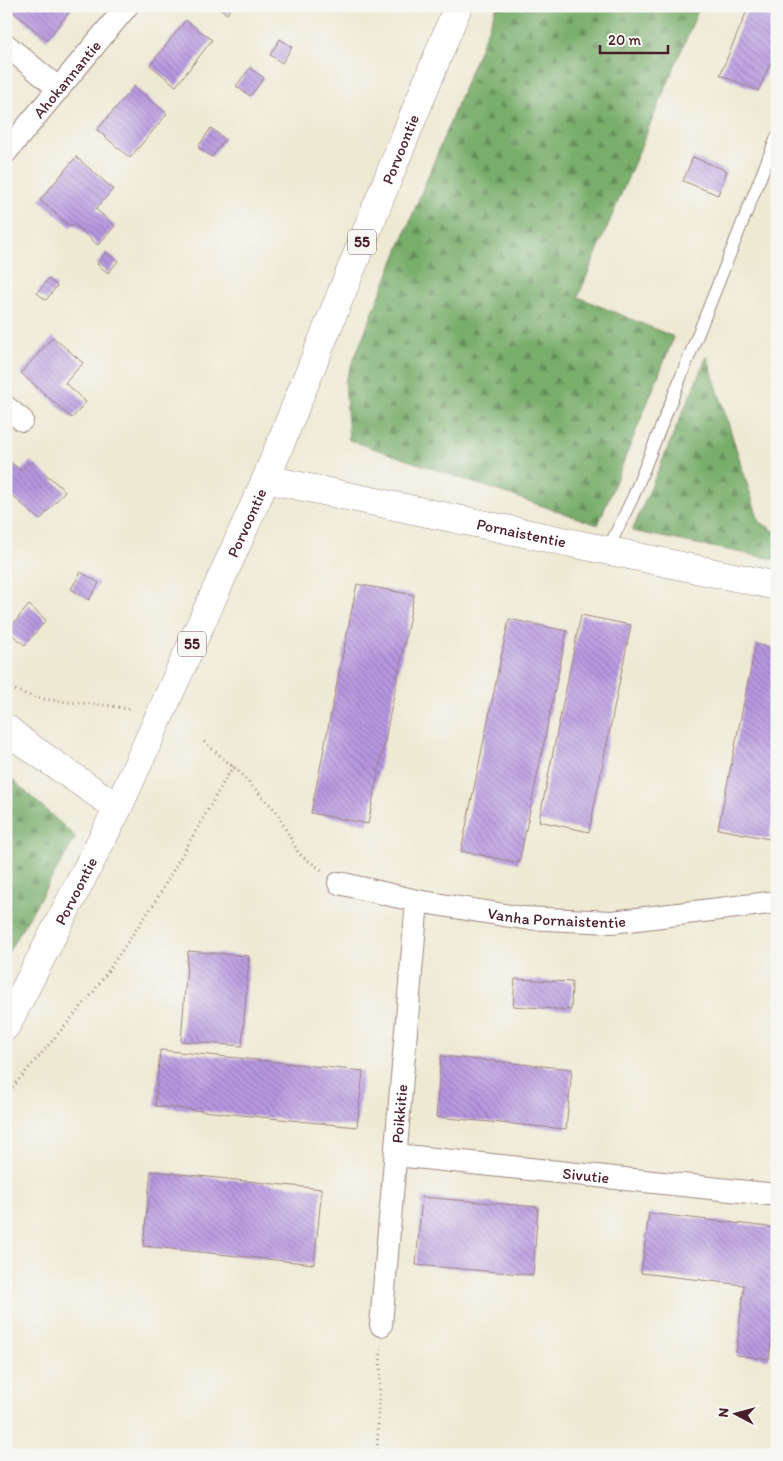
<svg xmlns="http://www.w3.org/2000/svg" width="783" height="1461" viewBox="0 0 783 1461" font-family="Itim,sans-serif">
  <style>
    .forest { fill: url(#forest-firs); stroke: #61664b }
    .building { fill: url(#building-back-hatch) }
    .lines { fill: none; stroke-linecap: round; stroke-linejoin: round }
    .lane-casing { stroke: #9c847f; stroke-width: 13 }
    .street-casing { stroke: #9c847f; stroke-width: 24 }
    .secondary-casing { stroke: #9c847f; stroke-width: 29 }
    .primary-casing { stroke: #9c847f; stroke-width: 29 }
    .path { stroke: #9c847f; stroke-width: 3; stroke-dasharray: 1 4; stroke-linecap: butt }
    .lane { stroke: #fff; stroke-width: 11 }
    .street { stroke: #fff; stroke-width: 22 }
    .secondary { stroke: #fff; stroke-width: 28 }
    .primary { stroke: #fff; stroke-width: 28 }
    .labels { text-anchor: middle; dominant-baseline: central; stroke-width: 4.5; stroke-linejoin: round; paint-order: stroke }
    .shield { fill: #f6f6f2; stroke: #7e6067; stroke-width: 1 }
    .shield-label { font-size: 15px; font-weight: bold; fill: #4a1f2b }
    .street-label { font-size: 16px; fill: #4a1f2b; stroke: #f6f6f2 }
  </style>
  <defs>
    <pattern id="forest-firs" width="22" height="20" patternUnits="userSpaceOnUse" patternTransform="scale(1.25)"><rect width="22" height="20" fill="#78ad6b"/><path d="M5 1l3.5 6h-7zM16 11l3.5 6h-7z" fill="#648c58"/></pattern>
    <pattern id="building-back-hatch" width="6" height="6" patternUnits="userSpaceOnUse" patternTransform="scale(1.25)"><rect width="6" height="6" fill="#b697e0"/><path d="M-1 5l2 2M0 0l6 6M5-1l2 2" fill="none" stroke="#967bb6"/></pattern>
  </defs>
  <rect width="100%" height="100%" fill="#f6f6f2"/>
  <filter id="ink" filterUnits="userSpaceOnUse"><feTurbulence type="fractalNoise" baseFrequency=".02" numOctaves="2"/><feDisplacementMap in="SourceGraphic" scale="10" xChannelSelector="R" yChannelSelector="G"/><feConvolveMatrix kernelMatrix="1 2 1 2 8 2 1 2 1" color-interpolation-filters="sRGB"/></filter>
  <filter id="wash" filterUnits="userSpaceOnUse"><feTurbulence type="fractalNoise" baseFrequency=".0096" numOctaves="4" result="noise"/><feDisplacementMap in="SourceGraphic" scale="20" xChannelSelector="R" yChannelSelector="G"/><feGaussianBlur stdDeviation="1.12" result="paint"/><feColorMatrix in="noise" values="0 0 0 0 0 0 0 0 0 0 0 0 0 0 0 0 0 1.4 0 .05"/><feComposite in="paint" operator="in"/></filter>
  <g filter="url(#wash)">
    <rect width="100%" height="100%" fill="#eee9d3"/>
    <!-- forest -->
    <path class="forest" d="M497,6H700L578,297L674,337L598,525L349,440L345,381Z
      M707,356L759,521L777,533V560L632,531Z
      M6,774L76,837L6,956Z"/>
    <g id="blocks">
      <!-- building -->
      <path class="building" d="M6,6H74L47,40Z
        M217,6H232L227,14Z
        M749,6H766L777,11V48L758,91L720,75Z
        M186,20L212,40L176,86L150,65Z
        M280,39L292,47L282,63L270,55Z
        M250,68L264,78L250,96L236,86Z
        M134,86L167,114L130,158L97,130Z
        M211,128L225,139L212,157L198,147Z
        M76,157L113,189L96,209L115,226L98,245L74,224L71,227L40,200Z
        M693,157L727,171L718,195L683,181Z
        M106,252L118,261L108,273L97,264Z
        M48,279L57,286L46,300L37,293Z
        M53,337L83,363L65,383L86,402L72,418L21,373Z
        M6,458L21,471L31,461L65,491L40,520L9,493L6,496Z
        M81,572L99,583L89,600L71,589Z
        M357,584L414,595L368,824L311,813Z
        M29,605L46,620L25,645L7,631Z
        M581,615L631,625L589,832L539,821Z
        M509,619L567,631L519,863L461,851Z
        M756,644L777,649V799L769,839L718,829Z
        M188,951L249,956L242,1046L181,1041Z
        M515,979L572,982L571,1010L513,1006Z
        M160,1050L363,1071L357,1127L155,1106Z
        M441,1056L572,1069L566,1129L436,1117Z
        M151,1171L322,1189L314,1264L143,1246Z
        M422,1197L538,1207L533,1275L416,1265Z
        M649,1213L777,1228V1297L769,1359L736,1355L744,1285L641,1273Z"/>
    </g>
  </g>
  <g filter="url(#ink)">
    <use href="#blocks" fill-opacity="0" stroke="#9c847f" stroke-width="1"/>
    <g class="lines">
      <!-- lane casing -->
      <g class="lane-casing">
        <path id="lane" d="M607,551L633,497L777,136"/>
      </g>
      <!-- street casing -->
      <g class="street-casing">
        <g id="street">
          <path d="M6,45L59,89"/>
          <path id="s1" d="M6,152L127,6"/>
          <path d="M6,407L22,420"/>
          <path id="s2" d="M339,883L417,901L523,918L612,922L777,902"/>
          <path id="s3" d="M396,1155L777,1195"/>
          <path id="s4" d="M381,1325L417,901"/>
        </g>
      </g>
      <!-- secondary casing -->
      <g class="secondary-casing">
        <g id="secondary">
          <path id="s5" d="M266,479L777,586"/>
          <path d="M6,728L24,743L118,808"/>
        </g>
      </g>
      <!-- primary casing -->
      <g class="primary-casing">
        <g id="primary">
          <path id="s6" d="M6,1026L118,808L266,479L458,6"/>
        </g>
      </g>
      <!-- path -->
      <path class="path" d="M6,686C13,689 20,692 28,695C61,705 98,701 132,710
        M204,742L238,771L276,811L299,854L323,871
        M6,1095L92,994L155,902L233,766
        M377,1455L381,1345"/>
      <!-- lane -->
      <use href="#lane" class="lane"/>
      <!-- street -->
      <use href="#street" class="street"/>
      <!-- secondary -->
      <use href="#secondary" class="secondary"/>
      <!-- primary -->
      <use href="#primary" class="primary"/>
    </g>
  </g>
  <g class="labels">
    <!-- shield labels -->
    <g class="shield">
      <rect x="348" y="229.5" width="28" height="25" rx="4"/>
      <rect x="178" y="631.5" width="28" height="25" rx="4"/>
    </g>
    <g class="shield-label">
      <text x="362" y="242">55</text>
      <text x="192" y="644">55</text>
    </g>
    <!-- street labels -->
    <g class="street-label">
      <text stroke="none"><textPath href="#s1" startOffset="95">Ahokannantie</textPath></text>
      <text stroke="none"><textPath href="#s6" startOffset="962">Porvoontie</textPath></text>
      <text stroke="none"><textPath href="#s6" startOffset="558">Porvoontie</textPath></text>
      <text stroke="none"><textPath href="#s5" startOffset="261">Pornaistentie</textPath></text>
      <text stroke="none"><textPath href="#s6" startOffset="152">Porvoontie</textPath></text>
      <text stroke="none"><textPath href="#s2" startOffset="221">Vanha Pornaistentie</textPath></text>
      <text stroke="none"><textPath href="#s4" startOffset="212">Poikkitie</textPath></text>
      <text stroke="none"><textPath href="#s3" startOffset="191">Sivutie</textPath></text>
    </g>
  </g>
  <!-- margin -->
  <rect width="783" height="1461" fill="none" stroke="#f6f6f2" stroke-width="25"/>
  <!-- north arrow -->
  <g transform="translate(736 1414) rotate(276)" stroke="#f6f6f2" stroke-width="4" paint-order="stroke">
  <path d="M0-4L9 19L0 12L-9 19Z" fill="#4a1f2b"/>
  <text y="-8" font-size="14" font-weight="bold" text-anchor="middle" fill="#4a1f2b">N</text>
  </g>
  <!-- scale -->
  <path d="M600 45v8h68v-8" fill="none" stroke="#4a1f2b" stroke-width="2.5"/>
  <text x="608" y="45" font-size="15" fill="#4a1f2b" stroke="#f6f6f2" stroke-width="4" paint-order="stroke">20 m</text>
</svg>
